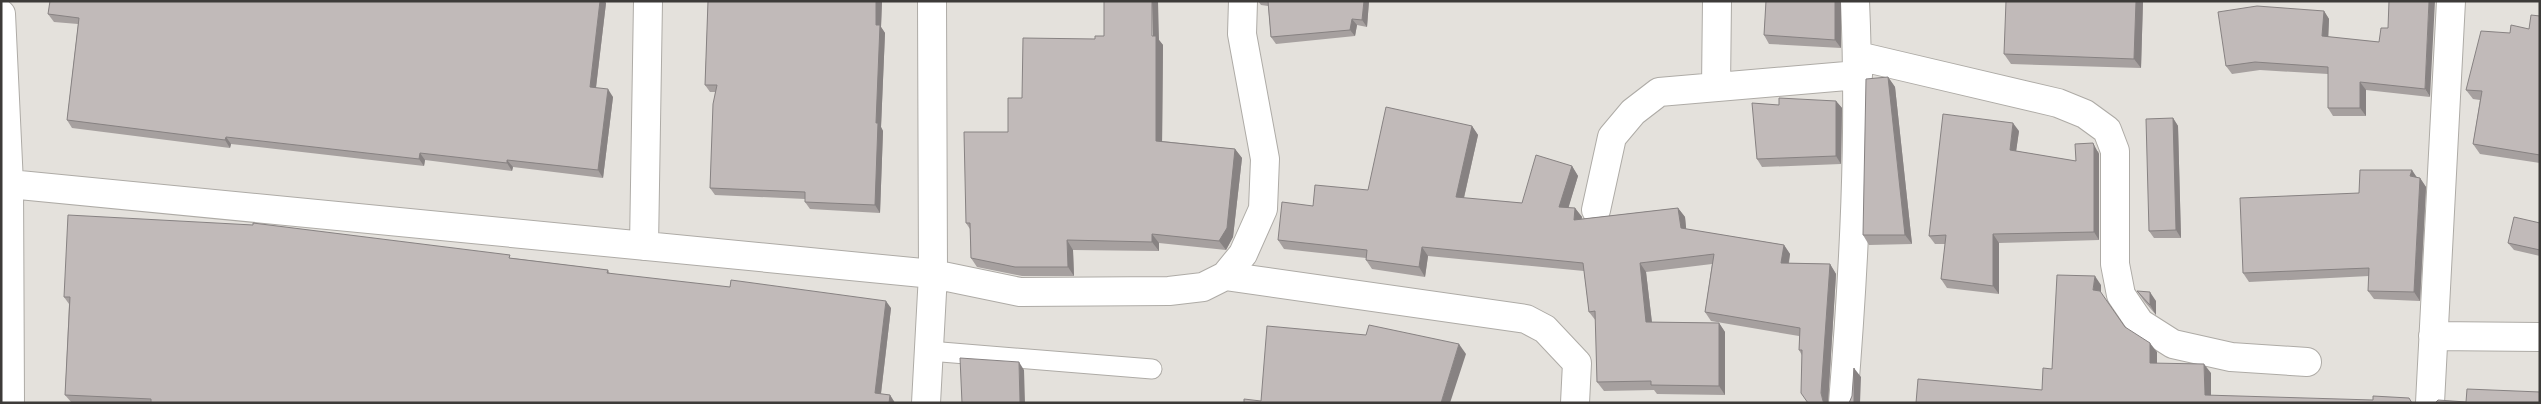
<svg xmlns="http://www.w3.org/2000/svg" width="2541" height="404" viewBox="0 0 2541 404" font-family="Raleway,sans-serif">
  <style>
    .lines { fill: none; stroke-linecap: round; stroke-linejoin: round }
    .service-casing { stroke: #aeaba6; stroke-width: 21 }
    .minor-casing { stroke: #aeaba6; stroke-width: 30 }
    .service { stroke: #fff; stroke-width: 19 }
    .minor { stroke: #fff; stroke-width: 28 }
    .wall { fill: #a6a09f }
    .shaded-wall { fill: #878282 }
    .building { fill: #c1bab9; stroke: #878282 }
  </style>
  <rect width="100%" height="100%" fill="#e4e1dc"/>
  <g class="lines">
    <!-- service casing -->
    <g class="service-casing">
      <path id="service" d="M929,351L1152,369"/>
    </g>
    <!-- minor casing -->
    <g class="minor-casing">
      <path id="minor" d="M1,14L9,184L10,403
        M1858,56L2058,103L2085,114L2107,130L2115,151V264L2121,295L2140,323L2173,344L2231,357L2307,362
        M1716,87L1717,1
        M9,184L933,274L1020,292L1169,291L1203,287L1225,276L1243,254L1263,209L1265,159L1242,34L1243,1
        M1596,210L1612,137L1633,112L1659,92L1858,75
        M644,246L648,1
        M1225,276L1526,319L1545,329L1577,363L1575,403
        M2433,336L2540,337
        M926,403L933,274L932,1
        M1843,403C1854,269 1861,135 1855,1
        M2430,403L2451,1"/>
    </g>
    <!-- service -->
    <use href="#service" class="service"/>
    <!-- minor -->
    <use href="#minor" class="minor"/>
  </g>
  <!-- wall -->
  <path class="wall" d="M707,1H882L881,27L885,33L881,127L883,131L880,213L810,209L805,202V199L715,195L710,188L715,92H710L705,85L708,2Z
    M1258,1H1369L1367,27L1357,25L1355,36L1276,44L1271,37L1268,6L1261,5Z
    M1766,1H1841V48L1769,44L1764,35Z
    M2143,1L2141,68L2011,64L2004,54Z
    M606,3L596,88L613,97L603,178L513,167L512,171L425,160L424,166L231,144L230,148L72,128L67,120L78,24L54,22L48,14Z
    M2324,11L2329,19L2328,37L2379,42L2388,28L2430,97L2366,90V116H2333L2328,108V74L2260,70L2232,74L2226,66Z
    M2540,16V163L2480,154L2473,144L2480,100L2473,99L2466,90L2510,33L2529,29Z
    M1104,36L1159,40L1163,45L1162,141L1235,149L1242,158L1233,237L1226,250L1159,243V251L1073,250L1074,276H1022L977,267L971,258L970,229L966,223L1008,132L1022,98L1095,39Z
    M1888,77L1895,87L1912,244L1869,245L1863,235Z
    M1836,101L1842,108L1841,164L1762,167L1757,159Z
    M2173,118L2178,126L2181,238H2154L2149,231Z
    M1472,126L1478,135L1464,198L1522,203L1572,166L1578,176L1568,208H1575L1582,217L1581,219L1678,208L1685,217L1686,229L1784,245L1790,254L1789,263L1830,264L1836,274L1828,403L1799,350V336L1711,321L1705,312L1712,264L1646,272L1652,322L1719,323L1725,332V395L1657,394L1654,390L1604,391L1597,382L1596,321L1589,312L1584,271L1428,256L1425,277L1372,269L1366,260V258L1284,249L1278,240L1313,206L1368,190Z
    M2019,131L2016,151L2076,161L2098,151L2099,154V240L1999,243V294L1947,288L1941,279L1945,244H1935L1929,236Z
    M2417,178H2420L2426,187L2420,301L2374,299L2368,291L2369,276L2249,282L2243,273L2359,193Z
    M2540,223V256L2514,250L2508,243Z
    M512,258L608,270L610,274L891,308L881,394L890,395L895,403H83L71,402L65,395L69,304L64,297Z
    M2137,291L2156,301V315L2144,301Z"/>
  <!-- shaded-wall -->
  <path class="shaded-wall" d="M600,1H605L606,3L595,95L590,87Z
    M876,1H882L881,27L885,33L881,127L883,131L880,213L875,205L876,25Z
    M1152,1H1158L1159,40L1163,45L1162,150L1156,141Z
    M1364,1H1369L1367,27L1362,20Z
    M1835,1H1841V48L1835,40Z
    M2136,1H2143L2141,68L2134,59Z
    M2429,1H2435L2430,97L2425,89Z
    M2324,11L2329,19L2328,44L2322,36Z
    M1352,19L1357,25L1355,36L1350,30Z
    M1888,77L1895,87L1912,244L1905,235Z
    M2360,82L2366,90V116L2360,108Z
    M608,89L613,97L603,178L598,170Z
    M1836,101L1842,108L1841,164L1836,156Z
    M2173,118L2178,126L2181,238L2176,230Z
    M2013,123L2019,131L2015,159L2010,150Z
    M1472,126L1478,135L1462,206L1456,197Z
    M226,137L231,144L230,148L225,140Z
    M2093,143L2099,154V240L2094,232Z
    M1235,149L1242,158L1233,237L1226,250L1219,241Z
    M420,153L425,160L424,166L419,159Z
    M507,160L513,167L512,171L507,163Z
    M1572,166L1578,176L1566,216L1559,207Z
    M2412,170L2418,179L2410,176Z
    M2420,178L2426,187L2420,301L2414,292Z
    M1575,208L1582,217L1580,229L1574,220Z
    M1678,208L1685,217L1687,237L1681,228Z
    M1152,234L1159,243V251L1152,242Z
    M1993,234L1999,243V294L1993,286Z
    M1067,240L1073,250L1074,276L1068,267Z
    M1784,245L1790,254L1787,272L1781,263Z
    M1422,247L1428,256L1425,277L1419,267Z
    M1640,263L1646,272L1653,332L1646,322Z
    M1830,264L1836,274L1828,403H1824L1823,401L1821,393Z
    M2095,276L2101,285V292L2093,290Z
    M2150,292L2156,301V315L2150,305Z
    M886,301L891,308L880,401L875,393Z
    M1719,323L1725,332V395L1719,386Z
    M2150,343L2157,352V372L2150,363Z
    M1459,344L1466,354L1450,403H1441Z
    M1019,362L1024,370L1025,403H1020Z
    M2204,364L2211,373V403L2205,395Z
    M1854,368L1861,377L1860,403H1854Z
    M890,395L895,403H889Z"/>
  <!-- building -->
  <path class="building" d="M50,1H600L590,87L608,89L598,170L507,160V163L420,153L419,159L226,137L225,140L67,120L79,18L48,14Z
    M708,1H876V25H880L876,123H878L875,205L805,202V192L710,188L713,104L717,85H705Z
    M1104,1H1152V36H1156V141L1235,149L1227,228L1219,241L1152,234V242L1067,240L1068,267H1015L971,258L970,223H966L964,132H1008V98H1022L1023,38L1095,39V36H1104Z
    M1268,1H1364L1362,20L1352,19L1350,30L1271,37Z
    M1766,1H1835V40L1764,35Z
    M2006,1H2136L2134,59L2004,54Z
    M2389,1H2429L2425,89L2360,82V108H2328V67L2255,62L2226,66L2218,12L2257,6L2324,11L2322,36L2379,42L2381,28H2388Z
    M2531,15L2540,16V155L2473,144L2482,91L2466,90L2481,31L2510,33L2511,25L2529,29Z
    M1888,77L1905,235H1863L1866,79Z
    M1779,98L1836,101V156L1757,159L1752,103L1779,105Z
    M1386,107L1472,126L1456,197L1522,203L1536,155L1572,166L1559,207L1575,208L1574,220L1678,208L1681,228L1784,245L1781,263L1830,264L1821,393L1823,401L1824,403H1808L1801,393L1802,350H1799L1800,328L1705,312L1714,254L1640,263L1646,322L1719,323V386L1651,385V381L1597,382L1595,311L1589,312L1583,263L1422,247L1419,267L1366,260L1367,250L1278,240L1282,202L1313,206L1315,185L1368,190Z
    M1943,114L2013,123L2010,150L2076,161L2075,144L2093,143L2094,146V232L1993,234V286L1941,279L1946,235L1929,236Z
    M2173,118L2176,230L2149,231L2146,119Z
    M2360,170H2412L2410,176L2420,178L2414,292L2368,291L2369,268L2243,273L2240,198L2359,193Z
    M68,215L253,225V223L510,255L509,258L608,270L607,273L730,287L731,280L886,301L875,393L890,395L889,403H151V399L65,395L70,297H64Z
    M2514,217L2540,223V250L2508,243Z
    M2057,275L2095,276L2093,290L2100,291L2125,327L2150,343V363L2204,364L2205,395L2373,400V396L2409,398L2412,403H1916L1918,379L2042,390L2043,368L2052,369Z
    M2137,291L2150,292V305Z
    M1369,325L1459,344L1441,403H1244V399L1261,401L1267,326L1366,335Z
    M960,358L1019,362L1020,403H962Z
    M1854,368V403H1849L1852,396Z
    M2467,389L2540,392V403H2435L2438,400L2466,402Z"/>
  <!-- border -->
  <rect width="2541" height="404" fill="none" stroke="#3d3b39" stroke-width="5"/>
</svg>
